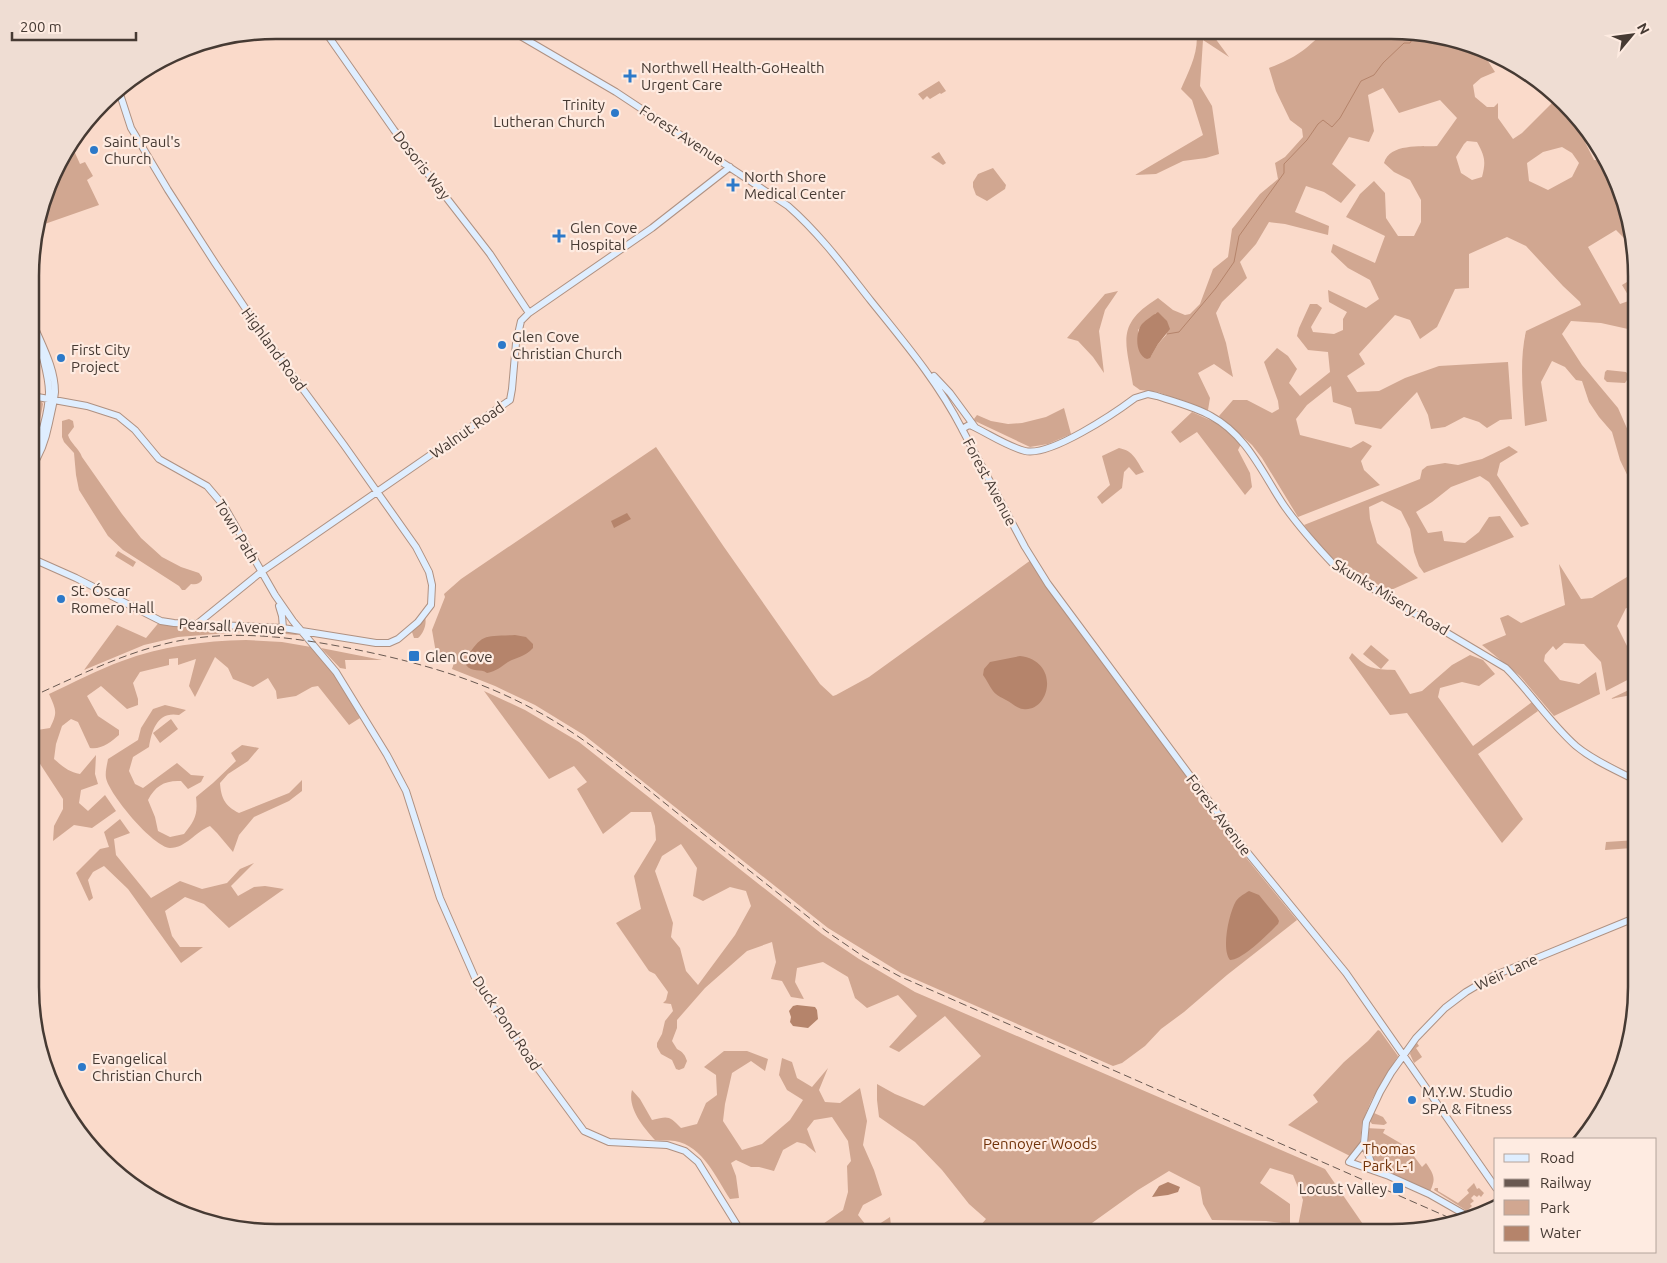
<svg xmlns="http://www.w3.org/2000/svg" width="1667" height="1263" viewBox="0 0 1667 1263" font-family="Ubuntu,sans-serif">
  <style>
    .green { fill: #d1a791; fill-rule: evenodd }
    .water { fill: #b5846b }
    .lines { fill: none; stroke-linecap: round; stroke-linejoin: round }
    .stream { stroke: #b5846b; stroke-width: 1 }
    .secondary-casing { stroke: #af9182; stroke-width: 8 }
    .secondary { stroke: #dfeeff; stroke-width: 6 }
    .rail { stroke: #695951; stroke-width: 1; stroke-dasharray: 8 4; stroke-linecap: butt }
    .poi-dot { fill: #2c79c9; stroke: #feebe1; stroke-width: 2 }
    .labels { text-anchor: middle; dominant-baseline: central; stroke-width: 4.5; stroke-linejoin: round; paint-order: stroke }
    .poi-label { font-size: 15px; fill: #463a33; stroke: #feebe1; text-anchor: start }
    .street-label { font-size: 15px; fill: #463a33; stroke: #feebe1 }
    .park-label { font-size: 15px; fill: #71330a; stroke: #feebe1 }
    .rim { fill: none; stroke: #463a33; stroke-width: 2.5 }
  </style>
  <rect width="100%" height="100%" fill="#fadaca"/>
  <!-- green -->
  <path class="green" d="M1196,30H1209L1229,57L1203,40L1200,86L1212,106L1219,154L1206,158L1183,161L1156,174L1135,175L1203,135L1192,100L1181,89C1189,71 1200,50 1196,30Z
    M1326,30L1407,31L1479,47L1495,72L1481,78L1473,85L1475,97L1487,107H1494L1498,103V118L1513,139L1522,133L1558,97L1587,135L1585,142L1594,160L1607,161L1612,167L1630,244L1616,230L1588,247L1620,304L1637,298V331L1601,323L1571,321L1562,334L1582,365L1618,408L1637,451V483L1632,485L1620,460L1612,432L1599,417L1589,402L1582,381L1576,380L1565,367L1552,361L1541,382L1547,421L1525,426C1523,395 1519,362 1526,331L1581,305L1580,302L1563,286L1526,246L1507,237L1469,254V288L1455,289L1437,327L1420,339L1410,320L1395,315L1359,354L1365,364L1347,376L1357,392L1379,391L1405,378L1439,366L1508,362L1512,419L1500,420L1487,428L1479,422L1464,417L1445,427L1431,429L1428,415L1417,392L1381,429L1355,424L1351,408L1333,402L1331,386L1307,405L1296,419L1300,435L1351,448L1363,441L1372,446L1361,461L1364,470L1380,485L1298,517L1262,458L1252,445L1219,416L1233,400H1247L1272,413L1279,409L1278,401L1264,362L1277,348L1288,356L1297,369L1289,383L1300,396L1330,372L1328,352L1308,350L1297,336L1299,328L1310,304H1317L1322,308L1311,327L1313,332L1334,334L1343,330V319L1347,312L1329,302L1328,290L1366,308L1379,299L1370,280L1348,268L1331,252L1333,244L1375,263L1385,236L1346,217L1360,194L1374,181L1385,193L1386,218L1398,236H1414L1421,222V200L1410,180L1394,172L1384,163C1390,143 1420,147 1437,146L1457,118L1440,100L1399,113L1383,88L1368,95L1374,131L1369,142L1349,137L1332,164L1356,185L1341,203L1324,192L1306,186L1295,212L1329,226L1328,235L1285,224L1269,222L1256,244L1240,262L1247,278L1222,302L1216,313L1226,343L1233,377L1214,364L1198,373L1210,398L1208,410L1203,409L1158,392L1140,390L1133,385C1126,341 1115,325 1158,298L1173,310L1185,315L1190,314L1200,304L1213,269L1228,257L1232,229L1260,194L1278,179L1275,163L1285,157L1303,137L1302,129L1290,120L1276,91L1269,68C1297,57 1304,51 1326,30ZM1467,141L1477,142C1485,157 1486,161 1482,177L1472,180L1461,173L1456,157L1464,144ZM1562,147L1572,153L1579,163L1572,177L1548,190L1529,181L1527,163L1543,152ZM1156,313L1167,334L1158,344L1151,356L1138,346V330Z
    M939,81L946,91L941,94L940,93L930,99L927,96L923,100L918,94Z
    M71,144L80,164L85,162L93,176L87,180L99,205L39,226L63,153Z
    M939,152L946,163L943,165L931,157Z
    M993,168L1006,185L1005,189L987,201L976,195L973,187V182L978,174Z
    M1637,276V290L1628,295L1622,285Z
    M1118,291L1105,310L1099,331L1104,373L1093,357L1078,341L1067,338L1105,294Z
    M1607,370L1626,372L1628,374L1627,380L1625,383L1607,382L1604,379L1605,372Z
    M32,400L42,402L43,404L37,435L32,420Z
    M1064,408L1071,434L1048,444L1030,447L975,421L974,419L977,415L991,421L1008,424L1022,423L1046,417Z
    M1192,412L1223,426L1241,444L1238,450L1250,473L1252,487L1245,495L1197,432L1180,443L1171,432Z
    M69,419L73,421L74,427L68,435C70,443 79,448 82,457L122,514L141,538L162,557L181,567L199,573L202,577V580C199,584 196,585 191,584L185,590H182L179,586L123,550L108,536L79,490L76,475L74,453L64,442L62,437V421Z
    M1509,446L1518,452L1500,463L1497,475L1529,524L1521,527L1489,482L1480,476L1451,487L1432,502L1416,512L1428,533L1442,531L1444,541L1465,543L1479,532L1489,517L1500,516L1514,537L1424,573L1419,566L1414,552L1410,529L1401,511L1382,501L1369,507L1370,519L1377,543L1418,578L1391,590C1372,582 1350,574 1335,561C1323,551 1314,538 1304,525L1420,479L1422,470L1427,466L1445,463L1458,465L1482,459Z
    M656,447L724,547L820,684L833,696L836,695L869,677L1031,560L1239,849L1297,920L1227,975L1184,1012L1161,1029L1145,1046L1122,1063L1113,1066L901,973L828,928L584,735L535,705L495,686L452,669L455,660L436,653L432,630L445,597L444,594L461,579Z
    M1119,448C1134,451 1136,460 1144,472L1136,475L1129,467L1124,472L1122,488L1102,504L1097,497L1110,485L1102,456Z
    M1634,542L1637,546V610L1626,608L1617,626L1631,654L1637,656V675L1606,691L1601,662L1584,644L1564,643L1556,650L1553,646L1545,655L1544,661L1560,680L1579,684L1596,672L1600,694L1554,716L1520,676L1482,645L1506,635L1500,618L1508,615L1521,623L1565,605L1559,564L1581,599L1592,598L1627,577L1636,553Z
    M118,551L136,562L133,567L115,556Z
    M425,617C427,623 424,633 418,638H414L412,632Z
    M161,620L285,628L300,634L296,635L253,631L178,637L144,645L84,670L117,625L146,638Z
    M246,640L282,642L311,647L333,673L360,718L349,725L318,686L312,687L296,696L277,699L276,691L268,678L253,687L233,679L228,668L215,657L195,697L189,686L196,659L178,665V658L169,659V665L140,672L133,683L138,699V705L127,709L101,686L87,696L98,716L119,730V735C111,742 101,750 90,748L78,722L71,719L62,726L56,744L54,759C63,767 69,772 80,774L96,755L95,774L98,784L81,790L79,803L88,811L105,795L116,811L92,828L74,825L53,841L54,826L63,809V799L31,750V731L50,728C58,712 56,710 49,694C73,683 97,670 122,661C162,646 203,641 246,640Z
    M1371,645L1389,660L1381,669L1363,654Z
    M321,648L382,660H345L346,669L340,668Z
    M1352,653C1368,669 1372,669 1395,670L1410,694L1422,691L1452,665L1470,655L1483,660L1495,674L1479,686L1462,682L1440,688L1438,697L1473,746L1532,702L1538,711L1478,754L1523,819L1502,843L1407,713L1390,715L1349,658Z
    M1637,686V694L1610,699Z
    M484,691L525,710L579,742L822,934L859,959L915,992L1325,1169L1369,1233H1319L1298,1226L1303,1200L1293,1175L1270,1168L1260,1183L1290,1204V1224L1266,1221L1212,1220L1203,1204L1200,1187L1169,1171L1138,1190L1078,1233H974L986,1219L969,1204L942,1170L915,1142L879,1117L877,1100V1084L895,1094L924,1106L981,1056L945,1016L899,1052L889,1047L917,1016L898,995L867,1008L855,998L848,977L823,962L797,968L795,982L804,999L791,997L782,981L771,979L776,962L772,942L747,951L705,988L677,1020V1028L672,1041L677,1049C683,1052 685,1055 687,1061L684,1068L679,1070L676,1069L672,1060L661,1054L657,1047V1043L662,1034L665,1021L673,1011L671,1004L663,1003L666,1000L668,992L655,974L649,971L616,923L641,909L634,876L656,840L655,826L651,812H631L603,834L577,789L587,782L574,766L549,779ZM681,844L697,868L693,896L703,901L730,887L746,891L751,906L735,935L698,985L686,971L680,948L671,937L673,923L655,871L662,856Z
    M165,705L186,710L179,715C158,711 152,729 149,747L133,757L129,771L135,784L143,788L177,763L191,775L204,776L201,782L188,789L181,781C165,780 155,786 148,800L155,817L158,831L170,837L184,834C195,820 198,815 196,797L213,783L236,761L231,753L242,745L259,748L248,761L228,774L220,783C221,798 225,806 239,813L289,793L302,780V791L289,801L254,817L239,835L233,852L217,833L210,826C195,832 186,848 170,848C153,847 109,794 106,778C105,772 107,765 108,759L138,740L141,728L153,709Z
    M171,719L178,729L160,743L153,733Z
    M120,819L130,833L114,839L116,855L151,898L180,881L202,889L227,883L240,869L254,863L231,886L238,896L254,887L265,886L284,889L229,928L204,904L185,897L165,911L172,936L180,947H203L181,963L128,889L104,866L93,872L88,880L93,898L89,901L76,873L100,849L109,847L104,832Z
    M1637,840V867L1631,872L1636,851L1632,848L1605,850L1606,842Z
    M1378,1030L1380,1031L1398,1056L1371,1101L1362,1123L1360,1144L1350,1156L1288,1125L1318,1102L1313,1095L1344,1062L1368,1041Z
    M1417,1043L1419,1046L1416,1048L1422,1057L1414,1063L1410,1054L1412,1048Z
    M724,1051H747L768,1059L765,1071L751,1061L732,1073L725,1104L723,1121L742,1150L762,1144L790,1120L803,1100L787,1090L779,1075L782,1058L792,1062L797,1078L812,1087L828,1068L819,1090L825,1102L840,1103L860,1088L867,1121L863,1145L874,1170L882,1195L863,1205L858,1215L870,1230L890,1217L892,1233H810L843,1210L848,1192L847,1166L851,1161L848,1141L832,1117L814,1120L807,1129L816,1153L805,1144L797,1142L783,1150L774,1171L759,1167H751L736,1160L731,1163L736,1176L739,1198L730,1199C716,1178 703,1146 675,1141C668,1140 662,1141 655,1140C644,1128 627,1108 632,1090L640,1099L652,1120C669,1116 669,1116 681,1128L697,1124L706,1103L717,1095L716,1075L704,1067Z
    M1374,1113L1383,1117L1387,1123L1384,1125L1372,1124L1370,1121Z
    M1365,1128L1385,1129L1383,1133L1407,1147L1422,1167L1426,1163C1435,1176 1436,1179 1429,1194L1374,1170L1364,1143Z
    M1474,1183L1477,1189L1479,1188L1484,1193L1481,1197L1479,1195L1477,1197L1474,1195L1471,1198L1474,1201L1470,1204L1472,1206L1467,1211L1434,1190L1435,1188H1438V1191L1458,1203L1469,1193L1467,1190Z"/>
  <!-- water -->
  <path class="water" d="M1158,312L1167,321L1170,329L1158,344L1150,358L1147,359C1135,355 1135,333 1142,324C1146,320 1153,315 1158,312Z
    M627,513L631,519L614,528L611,521Z
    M515,635L526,637L533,644V648C525,657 517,657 508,662C501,667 496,671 487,673C481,668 472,673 466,665L465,660C483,632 484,637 515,635Z
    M1020,656C1061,661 1050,713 1023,709C1016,708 1012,703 1006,700C1001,697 997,696 993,691C989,686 987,680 983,675L984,669L990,662Z
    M1249,891L1259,895L1277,917L1279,921L1278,924C1269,933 1243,960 1230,960C1221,949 1229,913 1236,901C1240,896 1244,894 1249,891Z
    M797,1005L815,1007L817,1010L818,1019L808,1028L793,1026L790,1022L791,1017L789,1011L793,1006Z
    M1168,1182L1180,1187L1178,1192L1168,1195L1152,1197L1159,1186Z"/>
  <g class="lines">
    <!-- stream -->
    <path class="stream" d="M1167,334L1179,332L1216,288L1234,262L1239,236L1284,173V164L1307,140L1318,124L1323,120L1332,127L1340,118L1361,81L1374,75L1383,63L1404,43H1410L1416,33"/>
    <!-- secondary casing -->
    <g class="secondary-casing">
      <path id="secondary" d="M324,30L394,130L490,254L529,313
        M510,30L616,92L788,206C820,234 845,268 871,301C904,342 938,382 962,429L969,425L972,426C989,434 1006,446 1025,451C1050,457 1115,413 1135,398L1148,394L1157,396C1175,402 1195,407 1211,416C1248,436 1263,475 1285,507C1300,528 1317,547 1335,566L1506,668C1531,693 1550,723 1576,746C1594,761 1616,770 1637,781
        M934,376L950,393L975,427
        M32,396L87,406L118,416L135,430L159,459L207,486L224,506L275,595L293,621L336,672L387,755L406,791L440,898L479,987L528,1055L584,1131L609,1142L667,1145L685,1151L698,1162L742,1233
        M962,429L1025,547L1048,584L1243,847L1346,973L1496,1188
        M32,456C41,440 49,410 49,392C49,378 44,363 41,349
        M32,466C41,454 46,438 49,423C51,413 54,402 55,392C55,367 41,344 32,321
        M31,558L76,578L161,621L174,623L283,628L376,643H389L398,639L418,622L431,605L432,585L429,572L416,547L344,445L266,339L215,263L168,190L131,128L118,88
        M279,606L282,616L283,628
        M197,624L261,572L510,400L512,389L516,343L521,321L529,313L652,228L730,167
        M1364,1143L1374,1170
        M1471,1218L1429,1194L1389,1176L1349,1162L1364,1143L1366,1122L1380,1092L1391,1073L1416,1038L1445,1008L1466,992L1493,976L1637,917"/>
    </g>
    <!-- secondary -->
    <use href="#secondary" class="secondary"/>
    <!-- rail -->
    <path class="rail" d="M31,697C78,676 123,653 173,642C228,630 284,636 338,646C406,659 472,676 533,709C584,736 627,773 671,808C723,850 774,890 826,931L864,957L899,976L1459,1222"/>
  </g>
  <!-- markers -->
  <g class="poi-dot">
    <path d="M627.5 68.5h5v5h5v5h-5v5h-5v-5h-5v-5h5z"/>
    <circle cx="615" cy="113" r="5"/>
    <circle cx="94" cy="150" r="5"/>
    <path d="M730.5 177.5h5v5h5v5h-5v5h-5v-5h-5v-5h5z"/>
    <path d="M556.5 228.5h5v5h5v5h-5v5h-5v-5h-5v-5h5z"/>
    <circle cx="502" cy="345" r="5"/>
    <circle cx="61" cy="358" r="5"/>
    <circle cx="61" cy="599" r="5"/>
    <rect x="408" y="650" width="12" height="12" rx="2.5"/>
    <circle cx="82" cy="1067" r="5"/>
    <circle cx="1412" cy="1100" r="5"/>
    <rect x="1392" y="1182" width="12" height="12" rx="2.5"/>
  </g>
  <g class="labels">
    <!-- poi labels -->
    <g class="poi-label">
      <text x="641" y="67">Northwell Health-GoHealth<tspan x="641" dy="17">Urgent Care</tspan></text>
      <text x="605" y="104" text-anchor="end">Trinity<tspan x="605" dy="17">Lutheran Church</tspan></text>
      <text x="104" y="141">Saint Paul's<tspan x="104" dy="17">Church</tspan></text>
      <text x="744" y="176">North Shore<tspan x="744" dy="17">Medical Center</tspan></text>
      <text x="570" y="227">Glen Cove<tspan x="570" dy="17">Hospital</tspan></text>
      <text x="512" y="336">Glen Cove<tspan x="512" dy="17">Christian Church</tspan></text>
      <text x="71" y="349">First City<tspan x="71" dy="17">Project</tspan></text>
      <text x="71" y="590">St. Óscar<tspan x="71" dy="17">Romero Hall</tspan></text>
      <text x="425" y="656">Glen Cove</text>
      <text x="92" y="1058">Evangelical<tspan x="92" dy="17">Christian Church</tspan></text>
      <text x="1422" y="1091">M.Y.W. Studio<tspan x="1422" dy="17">SPA &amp; Fitness</tspan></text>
      <text x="1387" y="1188" text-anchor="end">Locust Valley</text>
    </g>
    <!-- street labels -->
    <g class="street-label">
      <text transform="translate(682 135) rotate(33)">Forest Avenue</text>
      <text transform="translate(422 165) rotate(52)">Dosoris Way</text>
      <text transform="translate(274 349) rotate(54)">Highland Road</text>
      <text transform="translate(467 430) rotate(-35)">Walnut Road</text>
      <text transform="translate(990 482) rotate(62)">Forest Avenue</text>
      <text transform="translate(237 531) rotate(59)">Town Path</text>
      <text transform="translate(1391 597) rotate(31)">Skunks Misery Road</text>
      <text transform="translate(232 626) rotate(3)">Pearsall Avenue</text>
      <text transform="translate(1219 815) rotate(53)">Forest Avenue</text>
      <text transform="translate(1506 972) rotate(-25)">Weir Lane</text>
      <text transform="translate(507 1023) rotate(56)">Duck Pond Road</text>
    </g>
    <!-- park labels -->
    <g class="park-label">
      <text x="1040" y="1143">Pennoyer Woods</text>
      <text x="1389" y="1148">Thomas<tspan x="1389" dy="17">Park L-1</tspan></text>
    </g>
  </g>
  <!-- crop -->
  <path d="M0 0H1667V1263H0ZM276 39H1391A237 237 0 0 1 1628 276V987A237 237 0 0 1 1391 1224H276A237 237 0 0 1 39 987V276A237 237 0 0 1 276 39Z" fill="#efddd3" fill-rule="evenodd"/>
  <path class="rim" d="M276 39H1391A237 237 0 0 1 1628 276V987A237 237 0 0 1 1391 1224H276A237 237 0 0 1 39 987V276A237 237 0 0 1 276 39Z"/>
  <!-- legend -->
  <rect x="1494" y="1138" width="162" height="115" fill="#feebe1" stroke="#b4a49b"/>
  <rect x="1504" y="1154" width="25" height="8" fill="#dfeeff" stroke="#b4a49b"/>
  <text x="1540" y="1163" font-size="15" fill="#463a33">Road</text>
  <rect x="1504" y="1179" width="25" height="8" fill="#695951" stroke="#b4a49b"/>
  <text x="1540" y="1188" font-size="15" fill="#463a33">Railway</text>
  <rect x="1504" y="1200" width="25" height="15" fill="#d1a791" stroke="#b4a49b"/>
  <text x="1540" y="1213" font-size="15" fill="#463a33">Park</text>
  <rect x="1504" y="1226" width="25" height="15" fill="#b5846b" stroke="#b4a49b"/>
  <text x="1540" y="1238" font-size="15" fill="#463a33">Water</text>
  <!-- north arrow -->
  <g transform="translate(1632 35) rotate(61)" stroke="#feebe1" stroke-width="4" paint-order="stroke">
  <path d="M0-4L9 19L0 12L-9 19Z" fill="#463a33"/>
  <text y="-8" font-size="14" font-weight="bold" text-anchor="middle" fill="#463a33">N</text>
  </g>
  <!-- scale -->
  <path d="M12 32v8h124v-8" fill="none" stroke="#463a33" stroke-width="2.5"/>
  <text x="20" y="32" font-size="15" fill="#463a33" stroke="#feebe1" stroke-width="4" paint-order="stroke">200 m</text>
</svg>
